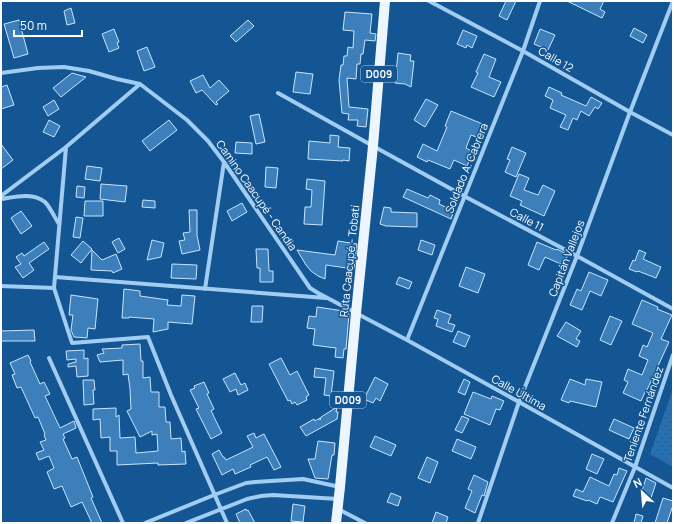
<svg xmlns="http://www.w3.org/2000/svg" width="674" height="524" viewBox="0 0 674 524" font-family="Manrope,sans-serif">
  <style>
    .park { fill: url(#park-dots) }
    .building { fill: #3c7fbb; stroke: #c9e5fd }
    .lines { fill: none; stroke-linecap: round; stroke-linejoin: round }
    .street { stroke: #a2cdf2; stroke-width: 4 }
    .primary { stroke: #edf5ff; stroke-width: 10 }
    .labels { text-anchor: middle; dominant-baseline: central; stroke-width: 3; stroke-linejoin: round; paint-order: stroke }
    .shield { fill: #135693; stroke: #b8ccdf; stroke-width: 1 }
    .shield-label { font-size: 10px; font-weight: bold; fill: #fff }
    .street-label { font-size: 11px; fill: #fff; stroke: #135693 }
  </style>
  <defs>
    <pattern id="park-dots" width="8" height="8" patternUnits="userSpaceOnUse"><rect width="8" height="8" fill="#2570b2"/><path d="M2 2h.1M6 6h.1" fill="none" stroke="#3a5c7a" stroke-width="1.8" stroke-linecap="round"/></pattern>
  </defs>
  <rect width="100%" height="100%" fill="#135693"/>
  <!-- park -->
  <path class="park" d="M673,389V467L650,454Z"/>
  <!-- building -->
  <path class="building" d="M506,1H516L507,20L499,16Z
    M567,1H604L600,9L605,12L602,18Z
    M71,8L75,23L67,25L64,11Z
    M345,12L372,14L370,33L376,34L375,41L365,40L363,54H361L360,64H357L356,79L347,78L349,107L368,109L366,127L357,126L358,120H348L349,114L342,113L339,80L341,65H343L344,56H347L348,47L353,48L354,31L343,30Z
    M19,20L28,54L14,58L4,24Z
    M248,20L254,26L236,42L230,36Z
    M634,28L647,35L643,43L630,36Z
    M114,29L119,42L117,43L119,48L109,52L102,34Z
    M540,29L555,35L548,50L534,44Z
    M463,30L477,36L472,48L467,45L466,48L457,44Z
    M147,47L155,67L144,71L137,51Z
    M398,53L411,55L410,61H414L411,87L405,84L395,83Z
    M484,54L496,59L489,77L501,82L494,97L471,87L478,73L476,72Z
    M296,72L313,74L310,94L293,92Z
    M72,73L86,77L61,97L53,88Z
    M203,75L210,88L219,80L229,91L216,102L218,104L216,105L202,90L196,93L190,81Z
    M7,85L14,105L1,109V87Z
    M549,87L562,93L561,95L586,106L591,97L602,103L598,109L595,107L589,116L581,111L577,120L573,118L568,130L560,127L566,115L550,108L553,100L545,96Z
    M426,99L438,105L425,127L414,120Z
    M54,100L59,109L48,116L43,107Z
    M451,111L485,125L479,138L471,135L466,148L473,152L467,166L454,160L450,169L428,160L427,162L417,157L423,144L437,151L447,127L445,126Z
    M259,114L265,142L256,144L250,116Z
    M49,120L60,126L54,137L43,132Z
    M169,120L177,130L150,151L142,141Z
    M330,135L339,136L338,147L350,148L349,161L343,160V161L308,159L309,141L330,143Z
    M236,142L252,143V154L235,153Z
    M1,144L13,160L1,169Z
    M512,147L526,153L516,177L505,172L510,160L507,159Z
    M87,166L102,168L100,181L85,179Z
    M266,167L278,168L276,188L265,187Z
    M519,174L529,178L524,190L538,195L543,185L555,191L544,216L520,205L522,201L510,196Z
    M307,179L325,181L322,225L304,224L305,207H311L312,190L306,189Z
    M101,184L127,186L125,202L100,199Z
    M77,186L85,187L84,198L76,197Z
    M407,189L428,198L430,195L440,200L439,204L454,211L451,219L403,197Z
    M143,200L155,201V208L142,207Z
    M85,201H103V216H84Z
    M242,203L247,212L232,221L227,211Z
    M384,207L391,208V212L417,213V227L386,226L380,224Z
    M189,210H197V235L200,250L182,254L179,241L185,240L183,233L190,232Z
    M21,211L32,226L21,234L11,218Z
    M76,217L83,218L80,238L73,237Z
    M119,238L125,249L118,253L112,242Z
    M152,240L164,243L161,257L147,260Z
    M421,240L435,245L432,255L418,250Z
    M83,241L92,249L81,263L71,255Z
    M338,241L357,244L354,269L326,265L325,279L318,276L311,271L306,265L297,250L335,255Z
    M44,242L49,249L29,263L34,270L23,278L15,267L21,264L16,257L22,253L24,256Z
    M537,242L556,250L557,249L568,255L563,265L545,257L539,270L528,265Z
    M256,249H268L269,271H273V282H260V268H257Z
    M92,250L102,260L116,254L122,269L113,273L112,271L91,270Z
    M639,250L646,253L643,259L661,267L656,278L638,271L637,272L629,269L633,260L635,261Z
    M172,264L197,265L196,279L171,278Z
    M466,267L485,274L478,293L459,286Z
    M589,272L608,280L601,296L590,291L582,310L570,305L577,289L581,291Z
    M399,277L412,282L409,289L396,284Z
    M124,289L140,291V296L168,300L167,305L181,306L182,295L195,296L192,324L168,322V329L153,332L154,319L129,317V318H122Z
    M71,295L98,299L95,329L88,328L87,338L74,337L71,330L73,315H69Z
    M642,300L658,307L657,309L672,315L661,339L669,342L647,390H646L641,401L623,393L628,382L624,380L628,369L642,375L648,360L639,356L643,345L647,347L653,333L632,324Z
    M252,306H263L262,322H251Z
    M317,307L344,311L349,314L346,349H344L343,358L335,357L336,348L313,345L315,329L307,328L309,316L316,317Z
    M437,310L451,315L448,323L455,325L452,332L436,326L438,319L434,318Z
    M610,316L622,321L611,345L600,340Z
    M566,322L581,331L576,339L580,341L577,347L557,336Z
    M34,330L35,341H1V331Z
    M458,331L470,336L465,347L453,342Z
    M140,344L141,361H143V378L150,377L151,392H159V407H165L166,422H170L171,439L181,438L182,452L185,451L186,464L158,465V463L117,465V451H110V437L101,438L100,419L93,420V409L116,408V417L119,415L120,438L135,437L136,453L158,451L157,434L152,435V431L140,437L127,411L131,409L130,389L128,374L123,375V360L100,362L97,355L104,353L102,349L122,348V345Z
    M84,350V359L88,358V376L77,377L76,366L68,367V364L76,362V359L67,360L66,351Z
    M28,355L31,361L30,362L40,384L44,382L50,394L45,396L60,428L74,421L76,428L63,434L65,438L63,439L72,459L77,457L93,497L91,498L102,523H92L82,502L71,507L62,486L54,489L47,472L54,468L49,456L39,460L36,453L44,450L40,442L46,440L44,435L45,434L38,417L35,418L21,387L17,388L12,375L15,374L10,363Z
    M281,358L290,375L297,371L309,395L306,397L307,400L297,405L295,402L292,404L290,400L288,401L269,364Z
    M315,368L334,371L331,396L324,395L326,378L314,377Z
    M235,373L241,385L245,383L248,390L238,395L236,389L230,392L223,379Z
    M375,377L388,384L380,401L376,398L373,403L364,399Z
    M464,379L470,382L465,395L458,392Z
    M570,379L585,385L586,379L602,382L596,407L570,401L569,403L561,400Z
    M83,380H94L95,390H93L94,404L84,405Z
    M204,382L209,393L207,394L214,409L211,411L213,414V415L222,433L211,439L196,409L199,408L190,390L195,388L194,386Z
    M473,392L491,399L492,396L504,401L500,410L496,409L490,425L464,414Z
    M337,407L336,412H338L337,419L306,436L300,427L314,419L315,421L320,418V420L321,417Z
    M462,416L469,419L462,433L455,430Z
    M614,419L634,428L629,439L609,430Z
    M254,433L256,438L264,434L281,467L274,470L267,457L250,465L251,467L235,474L233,469L222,475L212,454L219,450L223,457H224L226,460L247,450L253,447L247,436Z
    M375,436L396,445L391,456L370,447Z
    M457,439L476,447L471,459L452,451Z
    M318,441L335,443L334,455H332L328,479L315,478L308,459H315Z
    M592,454L604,459L597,474L586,469Z
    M427,457L438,462L430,483L418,478Z
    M619,468L627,471L613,502L600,497L597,504L588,500L587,501L573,496L576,489L583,492L590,477L609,486L614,474L617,475Z
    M474,475L488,482L484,496L482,495L475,513L465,508L472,491L468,489Z
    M646,478L656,483L651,498L641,494Z
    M391,493L401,497L398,506L387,502Z
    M663,498L673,501V505L667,523H655Z
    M293,504L305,506L303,522L291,521Z
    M246,509L247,511L248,510L255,523H240L236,514Z
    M436,512L448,517L446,523H432Z
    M636,514L643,516L641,523H634Z"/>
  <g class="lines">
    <!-- street -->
    <path class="street" d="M429,1L523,51L630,112L673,135
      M1,73L38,68L64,67L89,71L117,79L140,84L187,120L208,141L224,162L310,288L318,293L407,340L519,402L673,488
      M278,93L373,146L464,196L577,256L673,309
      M66,147L54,288L72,343L148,337L171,395L227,523
      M1,196L66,147L140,84
      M1,199C15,197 32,192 45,202C50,207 55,218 59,224
      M55,277L326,298
      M1,286L54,288
      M205,289L224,162
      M407,340L523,51L540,1
      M49,358L123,523
      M338,509L365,523
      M145,523L214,495L246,483L255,482L303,479L340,487
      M186,523L247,499L261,496L273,495L338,499
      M478,523L519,402L577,256L630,112L673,1
      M612,523L635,467L673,355"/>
    <!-- primary -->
    <path class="primary" d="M336,523L340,487L356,313L373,146L385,1"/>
  </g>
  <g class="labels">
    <!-- shield labels -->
    <g class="shield">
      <rect x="361" y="66" width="36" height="16" rx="3"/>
      <rect x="330" y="392" width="36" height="16" rx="3"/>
    </g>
    <g class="shield-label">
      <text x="379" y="74">D009</text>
      <text x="348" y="400">D009</text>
    </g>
    <!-- street labels -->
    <g class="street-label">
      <text transform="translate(556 59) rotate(30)">Calle 12</text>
      <text transform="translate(466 168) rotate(-68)">Soldado A. Cabrera</text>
      <text transform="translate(257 195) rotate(55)">Camino Caacupé - Candia</text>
      <text transform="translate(527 219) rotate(28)">Calle 11</text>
      <text transform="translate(566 258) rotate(-69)">Capitán Vallejos</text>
      <text transform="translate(349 261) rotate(-84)">Ruta Caacupé - Tobatí</text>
      <text transform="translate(519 392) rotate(29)">Calle Última</text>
      <text transform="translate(643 414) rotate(-71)">Teniente Fernández</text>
    </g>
  </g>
  <!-- border -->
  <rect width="674" height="524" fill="none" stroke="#ffffff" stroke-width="4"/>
  <!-- north arrow -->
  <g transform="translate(642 492) rotate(334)" stroke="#135693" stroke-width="3" paint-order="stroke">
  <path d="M0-3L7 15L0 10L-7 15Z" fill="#ffffff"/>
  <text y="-6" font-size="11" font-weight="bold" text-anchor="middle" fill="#ffffff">N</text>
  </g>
  <!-- scale -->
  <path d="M14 30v6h68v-6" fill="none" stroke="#ffffff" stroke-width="2"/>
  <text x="20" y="30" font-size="12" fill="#ffffff" stroke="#135693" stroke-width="3" paint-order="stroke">50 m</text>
</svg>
